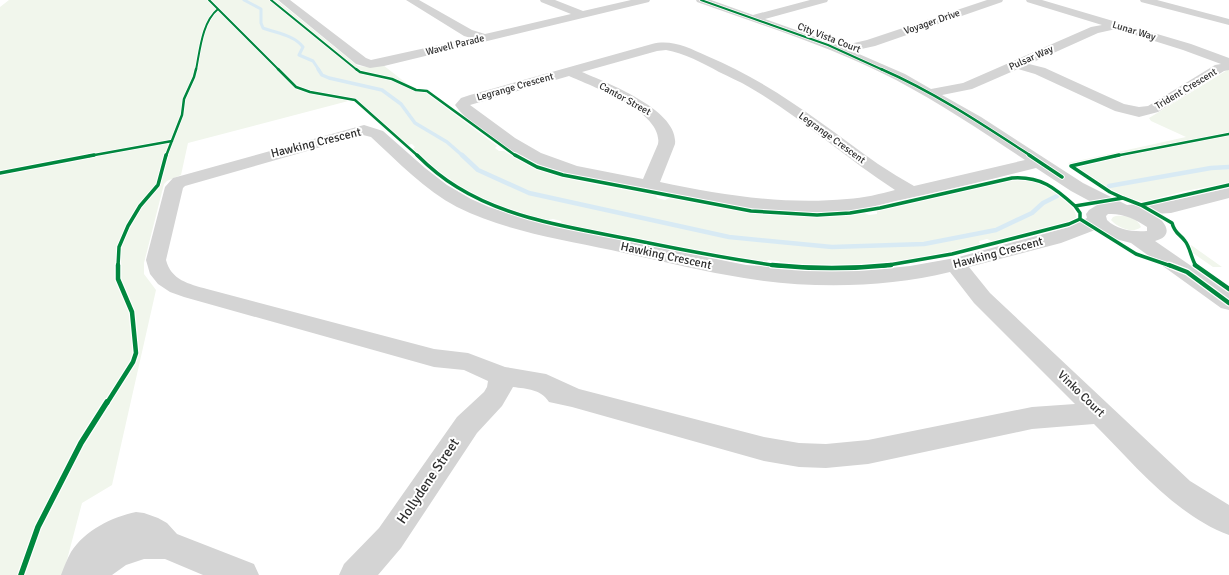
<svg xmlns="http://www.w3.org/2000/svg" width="1229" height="575" viewBox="0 0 1229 575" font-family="Signika,sans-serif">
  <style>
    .green { fill: #f1f6ec }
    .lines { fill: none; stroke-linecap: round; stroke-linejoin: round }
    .stream-far2 { stroke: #d8eaf4; stroke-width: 3 }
    .stream-far1 { stroke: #d8eaf4; stroke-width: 3.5 }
    .stream { stroke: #d8eaf4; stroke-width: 4.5 }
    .minor { fill: #d4d4d4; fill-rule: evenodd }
    .cycleway-far4-casing { stroke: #fff; stroke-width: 3.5 }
    .cycleway-far3-casing { stroke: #fff; stroke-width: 4 }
    .cycleway-far2-casing { stroke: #fff; stroke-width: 5.5 }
    .cycleway-far1-casing { stroke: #fff; stroke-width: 7 }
    .cycleway-casing { stroke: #fff; stroke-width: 8 }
    .cycleway-far4 { stroke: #00873e; stroke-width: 2 }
    .cycleway-far3 { stroke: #00873e; stroke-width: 2.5 }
    .cycleway-far2 { stroke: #00873e; stroke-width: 3.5 }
    .cycleway-far1 { stroke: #00873e; stroke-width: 4.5 }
    .cycleway { stroke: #00873e; stroke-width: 5.5 }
    .labels { text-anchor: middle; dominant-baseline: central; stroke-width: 4; stroke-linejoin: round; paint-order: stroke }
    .far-street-label { font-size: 10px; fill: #2f2f2f; stroke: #fff }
    .street-label { font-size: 12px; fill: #2f2f2f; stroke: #fff }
    .near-street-label { font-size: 14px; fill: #2f2f2f; stroke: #fff }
  </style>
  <rect width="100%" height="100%" fill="#fff"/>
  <!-- green -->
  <path class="green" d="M9,0H277L358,66L369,67L383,65L415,90L425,92L497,146L495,148L499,151H504C548,180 604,186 656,195L657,198L665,200L669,198L772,215L813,217L864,213L869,215L877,214V211L1008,181C1015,180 1023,177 1030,178C1043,180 1078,204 1076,218L1067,222L992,241L987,239L979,241L980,244C953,251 925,259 896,263C858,267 821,267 783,265L779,261L768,260L766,263L719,256L562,224L561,221L553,219L548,220L530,216L490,203L471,194L447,179L413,149L415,147L412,144L407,145L356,99L188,143L181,175L167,181L164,184L144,263V274L156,290L112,485L82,503L63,575H0V7Z
    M1229,69V183L1185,191L1143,202L1126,197L1112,191L1068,163L1186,137L1151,121L1149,118Z
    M1116,216C1125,215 1137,217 1141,227C1133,234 1118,228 1111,220L1113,217Z
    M1191,245L1222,267H1213L1190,251Z"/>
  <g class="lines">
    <!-- stream-far2 -->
    <path class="stream-far2" d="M244,0L261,9V23L263,28C276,33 294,35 303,47L299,55L313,61L319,70"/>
    <!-- stream-far1 -->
    <path class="stream-far1" d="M318,69L322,75L329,78L382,90L401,104L415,123L447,142L463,156"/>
    <!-- stream -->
    <path class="stream" d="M462,155L478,170L529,193L729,237L832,247L924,244L996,230L1032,213L1043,203L1057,196
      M1109,186L1211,168L1229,167"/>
    <!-- minor -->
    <path class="minor" d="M278,0H290L366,58L371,60L471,38L464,36L406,0H419L472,30L485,34L571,14L541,2L540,0H555L583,11L631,0H650L649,2L384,66L370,68L356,64Z
      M696,0H711L753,15L810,0H828L827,2L765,19L841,46L867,40L987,0H1003L1002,2L875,46L852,51L905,74L931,89L963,83L1091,27L1102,25L1027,2L1026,0H1042L1191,44L1229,58V70L1224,71L1158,112L1139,117L1115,111L1035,74L1018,69L972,89L942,95L981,117L1083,183L1127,205L1171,201L1229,188V198L1171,213L1154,214C1167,223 1174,236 1155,241L1229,292V310L1221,308L1131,243L1104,236L1095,230L1061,243L969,267L990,293L1190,481L1229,505V535C1175,515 1134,464 1094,424L1032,429L868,464L826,468L799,467L764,461L572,407L549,402C541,389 527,389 513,387L502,406L477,433L401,548L378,575H339L344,564L379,528L457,417L484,392L487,387L488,381L464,370L434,367L184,297L170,292L158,284L150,274L146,260L165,187L173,178L364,125L383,131L425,168L447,185L471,199L489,207L526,219L557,227L746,265L828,271L869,270L910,266L955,258L1069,227L1087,218L1086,214L1089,210L1097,205L1071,191L1036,168C993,179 949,190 905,199C886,203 867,209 848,211C777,218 707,202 638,188C606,182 573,177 542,166C519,157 469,126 455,105L461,98L470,95L652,44C672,39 689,48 707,56C770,82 823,124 878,164C890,172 902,179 914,186L1025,160C983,132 941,104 896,80C833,47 764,26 697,2ZM1116,29L1183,50L1221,64L1215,65L1148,106L1139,107L1124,104L1045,68L1029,64L1098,33ZM666,50C684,53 703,63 719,72C729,77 739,81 749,87C801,117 845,158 895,190C880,194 864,198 847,199C784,205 722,195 660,182L675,144C679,110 607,83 582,72L657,51ZM569,76C591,86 664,112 658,144L643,179L577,166L541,153L515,138L470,105ZM363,135L371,137C398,162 425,190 457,207C505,231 560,239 611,250C656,260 700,271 744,278C811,289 884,288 950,272L974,303L1075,404L1032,407L868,440L826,444L799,443L764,437L579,389L546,374L505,367L468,353L434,349L207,289C189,284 171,280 166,260L183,188L185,186ZM1108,214C1122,213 1136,219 1147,227V231C1133,232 1117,230 1107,220L1106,216Z
      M1140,0H1157L1229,19V25L1141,2Z
      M136,512L144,513L158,518L167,523L177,534L254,564L259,575H203L165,559H144L126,565L112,575H61C64,567 67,559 71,552C85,530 112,517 136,512Z"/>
    <!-- cycleway-far4 casing -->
    <g class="cycleway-far4-casing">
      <path id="cycleway-far4" d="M209,0L279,70
        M271,0L357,70
        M701,0L828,45L883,70
        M196,70C200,50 202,22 218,9"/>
    </g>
    <!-- cycleway-far3 casing -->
    <g class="cycleway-far3-casing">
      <path id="cycleway-far3" d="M278,69L296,87L310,92L355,100L418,156
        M356,69L360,72L392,79L416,90L427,91L516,156
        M881,69C934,92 982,124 1031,156
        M89,156L172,141
        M166,156L182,115L184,99L194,77L196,69
        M1115,156L1229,134"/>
    </g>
    <!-- cycleway-far2 casing -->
    <g class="cycleway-far2-casing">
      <path id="cycleway-far2" d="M417,155C429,167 442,178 457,187C510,220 575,228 634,240C683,250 732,260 781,266
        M515,155L537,167L563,175L751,211L817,215L850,213L880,208L1012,178C1041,176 1055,188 1075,206
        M1029,155L1062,177
        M1119,155L1071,166L1110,192L1123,198
        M0,173L94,155
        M1141,205L1172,223C1175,234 1179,233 1185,241C1190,247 1191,258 1196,266
        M1080,219L1136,254L1171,266
        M118,266L119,247L128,226L140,206L158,185L166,155
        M883,266L952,254L1069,224L1080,219V213L1075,206L1123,198L1141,205L1229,185"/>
    </g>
    <!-- cycleway-far1 casing -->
    <g class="cycleway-far1-casing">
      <path id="cycleway-far1" d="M772,265C812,269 852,269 891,265
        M1169,265L1187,272L1229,303
        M1195,265L1229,289
        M107,403L133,362L136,353L132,312L118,279V265"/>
    </g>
    <!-- cycleway casing -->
    <g class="cycleway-casing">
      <path id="cycleway" d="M21,575L38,527L81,443L107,402"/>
    </g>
    <!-- cycleway-far4 -->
    <use href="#cycleway-far4" class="cycleway-far4"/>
    <!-- cycleway-far3 -->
    <use href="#cycleway-far3" class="cycleway-far3"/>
    <!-- cycleway-far2 -->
    <use href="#cycleway-far2" class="cycleway-far2"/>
    <!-- cycleway-far1 -->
    <use href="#cycleway-far1" class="cycleway-far1"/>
    <!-- cycleway -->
    <use href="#cycleway" class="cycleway"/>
  </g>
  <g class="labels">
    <!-- far-street labels -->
    <g class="far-street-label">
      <text transform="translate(932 22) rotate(-19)">Voyager Drive</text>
      <text transform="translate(1134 31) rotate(17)">Lunar Way</text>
      <text transform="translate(829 38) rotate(21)">City Vista Court</text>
      <text transform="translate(455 45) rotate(-14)">Wavell Parade</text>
      <text transform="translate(1031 58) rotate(-24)">Pulsar Way</text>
      <text transform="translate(515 87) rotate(-16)">Legrange Crescent</text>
      <text transform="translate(1186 89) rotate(-31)">Trident Crescent</text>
      <text transform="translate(625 99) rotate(29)">Cantor Street</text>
      <text transform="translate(832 138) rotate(36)">Legrange Crescent</text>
    </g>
    <!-- street labels -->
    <g class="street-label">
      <text transform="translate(316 143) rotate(-14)">Hawking Crescent</text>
      <text transform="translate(998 253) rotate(-15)">Hawking Crescent</text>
      <text transform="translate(666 256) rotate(12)">Hawking Crescent</text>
      <text transform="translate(1081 394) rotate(44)">Vinko Court</text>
    </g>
    <!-- near-street labels -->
    <g class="near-street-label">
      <text transform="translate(428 481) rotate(-56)">Hollydene Street</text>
    </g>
  </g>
</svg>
